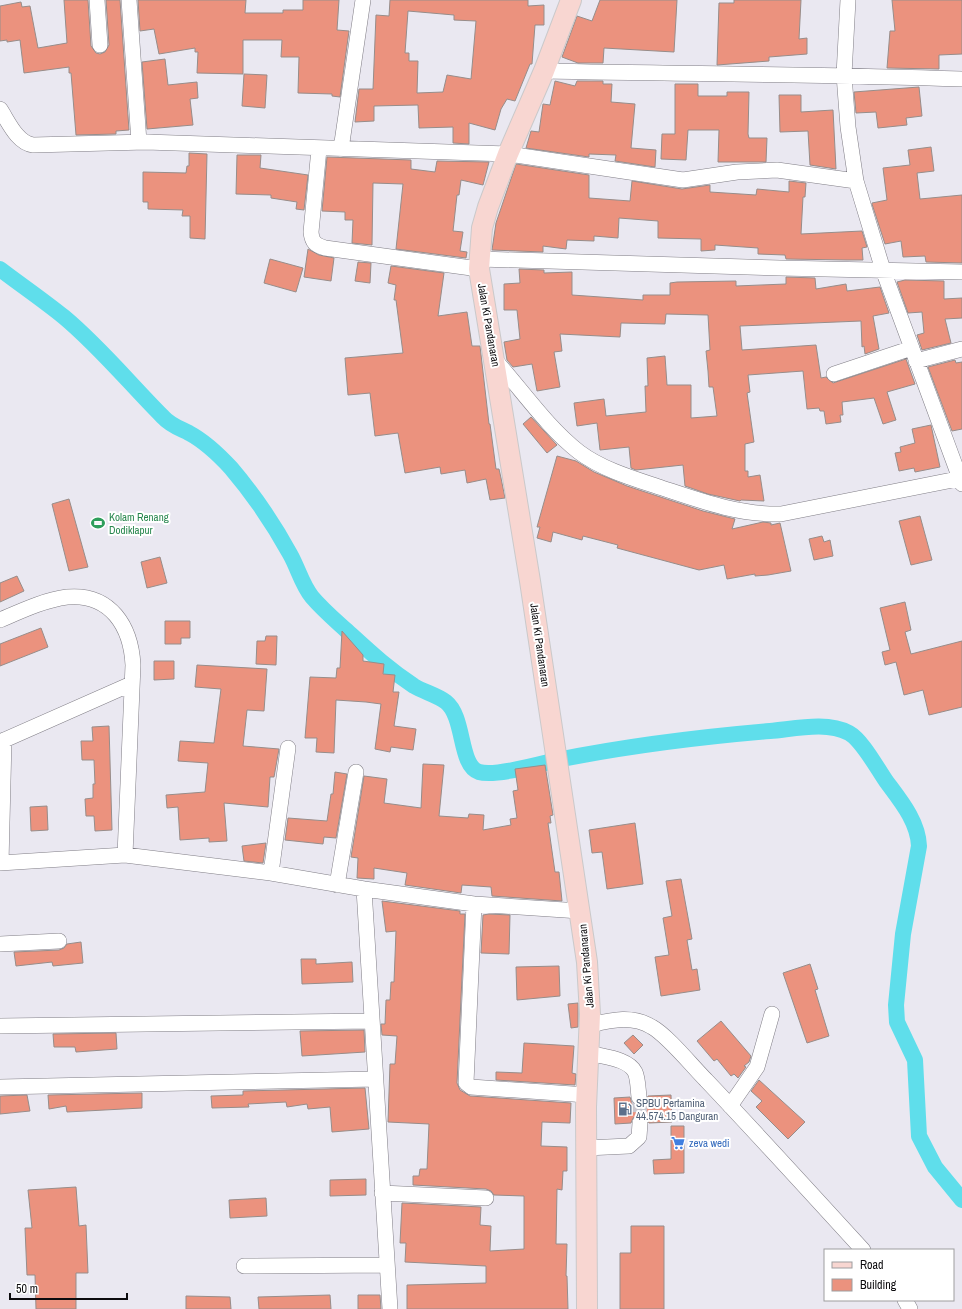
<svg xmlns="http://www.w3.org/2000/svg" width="962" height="1309" viewBox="0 0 962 1309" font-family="'Archivo Narrow',sans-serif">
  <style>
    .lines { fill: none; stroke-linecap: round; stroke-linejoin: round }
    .canal { stroke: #5fdeeb; stroke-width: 16 }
    .building { fill: #eb927e; stroke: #978d8a; fill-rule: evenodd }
    .minor-tunnel { stroke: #c9c7cf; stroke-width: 15; stroke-dasharray: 15 8; stroke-linecap: butt }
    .minor-casing { stroke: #807e86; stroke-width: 16 }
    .major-casing { stroke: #cac9ca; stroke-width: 22 }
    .minor { stroke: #fff; stroke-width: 15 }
    .major { stroke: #f8d6d1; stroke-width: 20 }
    .labels { text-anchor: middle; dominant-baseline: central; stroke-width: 4; stroke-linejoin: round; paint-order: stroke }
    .street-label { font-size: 11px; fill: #0c0b0e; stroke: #fff }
    .leisure-label { font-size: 11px; fill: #27864d; stroke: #fff; text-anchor: start }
    .service-label { font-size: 11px; fill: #4e5e75; stroke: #fff; text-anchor: start }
    .shop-label { font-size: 11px; fill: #366cbe; stroke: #fff; text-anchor: start }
  </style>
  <rect width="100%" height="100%" fill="#eae8f1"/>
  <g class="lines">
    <!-- canal -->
    <path class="canal" d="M0,269C21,285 43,300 64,317C100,347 130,384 163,417C170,425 179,428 189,433C204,441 219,455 231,468C254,495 273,523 290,554C298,568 302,585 312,597C323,610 335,620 347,631C370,652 388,669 414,686C424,692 437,695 446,702C465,717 459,766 479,772C495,777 540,764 557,760C627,746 699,737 770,731C794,729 827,721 849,733C862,740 877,768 886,781C900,800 918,821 919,846L903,934L896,1005L897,1022L915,1060L919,1136L935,1167L962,1200"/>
  </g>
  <!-- building -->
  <path class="building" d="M64,0H88L91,46L96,53L100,54L105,52L109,45L106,0H120L129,130L116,131V134L76,135L71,73H69V67L24,73L20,40L7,42V40L0,41V6L21,2L22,7L30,6L38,48L67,43Z
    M138,0H246L245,13H283V10H303V0H339L337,30L349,31L340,97L332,96V94L298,93L299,57H281L282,40H243V74L197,73L198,52H195V48L159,54L154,29L140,31Z
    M390,0H528V6L544,5V25H535L532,64H530L515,101L507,99L501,109L495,130L469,123V144L453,143V127L419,128L418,105L374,106V121L355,122L359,89H373L376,15L389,16ZM408,11L454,15V20L476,21L471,79L447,75L443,92L417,93L418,61H409V53H405Z
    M600,0H677L674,52L604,48L603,63H578L562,57L577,16L592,21Z
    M734,0H801L799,39L807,38V54L769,57V61L717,65L719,3H734Z
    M892,0H962V54L939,55V69L887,68L890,31H895Z
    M165,59L168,85L197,82L198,98L190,99L193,125L147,129L142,62Z
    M244,74L267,75L265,108L242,106Z
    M555,81L575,86L577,81H603V84H612L611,102L635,104L631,148L656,150L655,167L615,161L616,155L589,154V157L526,148L531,131L539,132L543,104L550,105Z
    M675,84H698V96H727V92H749L748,134L749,138H767L766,162H718L719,130H688L686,160L661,159L662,134H675Z
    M919,87L922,116L906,118L907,125L878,128L876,112L856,113L854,92Z
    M779,95H801V112L833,110L836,169L810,165L808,131L780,132Z
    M931,147L934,171L917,173L920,199L962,195V263L926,262L925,256L903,257L901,241L885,244L872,204V203L887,200L883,168L910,165L908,150Z
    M189,153L207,154L205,239L190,238V216H182L183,210L148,209V202H143V172L186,173L187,166H189Z
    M237,155H261L260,168L308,175L304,210L296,209L297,202L271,198V195L236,194Z
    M327,157L411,160V169L435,172L437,161L489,162L483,185L461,180L459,195H457L453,231L463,232L460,251L467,252L466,258L396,249L403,184L373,183L372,245L352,243L353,220H345V212L322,211Z
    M516,164L589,175V198L630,201L632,181L682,189L710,185V192L756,195L757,189L789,192V181L806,183L805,197H803L801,234L862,231L867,247L862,248L863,260H847L786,259L785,255L758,254V248L715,245V250L701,251V239L658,238V221L619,218L618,238L594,236V241L567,240L566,249L543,246V252L492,250L496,223Z
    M308,249L319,255L334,258L331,281L304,277Z
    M270,259L303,268L296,292L264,283Z
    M358,262L371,263L370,283L355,281Z
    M391,266L444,273L438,316L467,312L472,346H480L489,424H490L496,469H499L501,478L505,498L490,500L486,479L467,483L465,470L441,474L440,467L405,473L398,433L375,436L370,393L348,395L345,358L403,353L396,300H394L396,285L388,283Z
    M519,269L544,270V273L572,272V295L643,300V295H670V283L677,282L736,281V286L786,284V277L815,278L816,289L846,284L847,291L880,287L889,313L873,316L879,349L865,354L864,346L862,347L861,321L740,326L742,350L816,345L821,378L826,377L833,383L906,359L915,384L887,392L896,420L883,424L874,398L842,402L843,415H840L841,422L826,424L824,411H820L819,408L807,409L803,371L748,375L750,392L747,393L754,442L745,444V471H748V477L760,475L764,501L741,500L740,501L708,494L685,486L683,465L636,470L631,468L629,447L600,450L597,423L577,426L574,403L604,399L606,416L646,412L645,386H648L647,358L665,356L667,385H691V418L717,416L713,387H709L708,371L706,351L710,350L708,315L666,314L665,324L621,323L620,337L560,334L562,351L554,352L560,387L537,391L532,364L513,367L507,360L504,342L520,339L517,310H504V284L520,283Z
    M905,280L944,281V299L962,298V318L945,319L951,343L922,350L917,335L924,333L922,312L908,313L897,282Z
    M955,360L956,363L962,362V429L952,431L928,367Z
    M531,417L557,445L547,453L523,424Z
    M931,425L940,467L915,472L914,468L899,471L895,453L901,452L900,447L915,443L912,429Z
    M557,456L576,461L594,472L627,486L703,511L735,519L732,529L763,522L771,523V525L780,523L791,571L768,575L755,576V574L727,579L724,565L699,570L617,548L618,545L583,536L582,540L553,532L551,542L537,538L540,527H537Z
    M69,499L88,567L69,571L52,504Z
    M920,516L932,560L911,565L899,521Z
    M822,536L824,542L830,540L833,556L814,560L809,539Z
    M160,557L167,583L147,588L141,562Z
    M17,576L24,591L0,602V583Z
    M905,602L911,630L905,632L911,654L962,641V707L929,715L923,690L904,695L896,662L885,665L882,652L890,650L880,608Z
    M165,621H190V638H181V644H165Z
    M41,628L48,647L0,666V644Z
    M342,631L363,655V661L384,664L383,674L395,675L393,692H399L394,726L416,729L413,750L391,747L390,752L375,749L381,704L366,702L336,700L334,753L316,752L317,738H305L310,677L336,678L337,668H340Z
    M266,636H277L276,665L256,664L257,641H265Z
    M154,661H174V679L154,680Z
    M197,665L267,669L264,711L247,710L243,746L279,749L274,777H270L268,807L224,803L227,841L209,842V838L180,840L178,807L167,808L166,795L205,792L208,763L178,761L180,741L214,743L221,689L195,687Z
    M109,726L112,830L95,831L94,816H86L85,799L93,798V784H95L94,760H82L81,741H93L92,727Z
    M423,764L444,765L439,816L468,818L469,814L484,815L483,830L511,825L510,819L517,818L513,791L518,790L515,769L545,765L553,815L550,816L551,823H548L555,872H559L562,901L492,896L491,887L462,885L461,893L405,885L407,873L374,868V879L357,878L358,858L351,857L364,776L387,779L384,803L421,808Z
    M335,772L347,774L336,838L324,837L323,844L285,840L288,818L327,821L331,794H333Z
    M47,806L48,830L31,831L30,807Z
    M635,823L643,884L607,889L602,852L592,853L589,830Z
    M266,843L263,863L244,861L242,846Z
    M681,879L692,939L687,940L692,970L697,969L700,990L661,996L655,957L669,955L663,918L672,916L666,881Z
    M382,901L460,911V914H465L457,1083L460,1090L470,1096L571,1103L570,1123L542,1122L541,1146L567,1147V1171H563L562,1190L557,1189L556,1244H567L566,1276H567L568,1309H407V1285L486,1283V1266L405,1262L406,1243H400L402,1203L481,1207L480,1225L491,1226L490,1251L524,1249V1196L494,1195L491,1191L486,1189L413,1185V1176H419L420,1169H427L429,1124L388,1122L390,1064H395L397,1036L382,1035L381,1024H385L386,1000H390L391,982H394L396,931L386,932Z
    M489,914L510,915L509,954L481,953L483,915Z
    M81,942L83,963L53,966L52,962L16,966L14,952L59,950L64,948L67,944Z
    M301,959H316V964L352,962L353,982L302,984Z
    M810,964L818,989L815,990L829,1036L807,1043L783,973Z
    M559,966L560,996L517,1000L516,967Z
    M578,1003V1027L571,1028L568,1004Z
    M721,1021L751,1056L749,1062L744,1066L746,1067L738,1078L734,1074L731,1076L717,1059L714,1061L697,1041Z
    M364,1030L365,1052L302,1056L300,1031Z
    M116,1033L117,1049L76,1052L75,1047H54L53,1034Z
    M633,1035L643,1045L634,1054L624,1043Z
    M524,1043L574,1046L572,1073L576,1074L575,1085L496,1080V1072L522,1073Z
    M759,1080L805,1122L788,1139L756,1107L762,1101L751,1091Z
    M365,1088L369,1129L332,1132L330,1107L308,1109L307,1104L287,1107L286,1102L248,1104L249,1107L212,1108L211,1096L243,1095V1091Z
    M142,1093V1108L67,1112L66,1106L49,1109L48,1095Z
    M27,1095L30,1111L0,1114V1096Z
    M671,1095L672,1122L649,1123L645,1116L640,1114L633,1118L631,1123L615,1124L614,1098L630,1097L632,1103L640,1106L645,1104L648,1096Z
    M671,1126H684V1173L654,1174L653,1160L671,1159Z
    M366,1179V1195L330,1196V1180Z
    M76,1187L79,1226L86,1225L88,1273H76V1309H36L35,1275H27L25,1228H32L28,1190Z
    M266,1198L267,1216L230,1218L229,1200Z
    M631,1226H664V1309H620V1253H631Z
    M330,1295L331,1309H259L258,1297Z
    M358,1295H380L381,1309H358Z
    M186,1296L230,1297L231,1309H186Z"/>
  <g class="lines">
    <!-- minor-tunnel -->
    <path class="minor-tunnel" d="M639,1097L640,1123"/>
    <!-- minor casing -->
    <g class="minor-casing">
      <path id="minor" d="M97,0L100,45
        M129,0L139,142
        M848,0L844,75L848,127L856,181L883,270L962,484
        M544,71C683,74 823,74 962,79
        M0,109C8,121 17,143 33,145L146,142L508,154L683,180L737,172L777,170L856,181
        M319,149L311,232C312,242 315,245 325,248L479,269
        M341,149L363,0
        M480,259L780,268L962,272
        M495,360C522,390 547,427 579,452C603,470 635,479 662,488C701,501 739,515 781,514L962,478
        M916,361L962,349
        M834,374L912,348
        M0,620C21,611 44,600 67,597C111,593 131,627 133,665L125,855L271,873L364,889L474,904L580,911
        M0,742L131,684
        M0,863L125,855
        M1,863L4,740
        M271,873L288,748
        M337,885L356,772
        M364,889L390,1309
        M474,904L466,1083L471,1087L587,1095
        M0,944L59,941
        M590,1025C612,1020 632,1015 652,1027C668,1036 692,1066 706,1080C759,1136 811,1193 863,1250
        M0,1026L372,1021
        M589,1053C602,1057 628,1058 635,1072C638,1078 638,1089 639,1097
        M0,1087L375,1079
        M730,1106L757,1067L772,1014
        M586,1148L629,1146L639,1137L640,1123
        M382,1193L486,1198
        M244,1266L387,1265
        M905,1300L910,1309"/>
    </g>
    <!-- major casing -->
    <g class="major-casing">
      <path id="major" d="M571,0L544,71L508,154L488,207L482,228L479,269L530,581L587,962L590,1014L586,1107L587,1309"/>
    </g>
    <!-- minor -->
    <use href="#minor" class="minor"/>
    <!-- major -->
    <use href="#major" class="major"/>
  </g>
  <!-- icons -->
  <defs>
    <g id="stadium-bare" transform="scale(1.08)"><path d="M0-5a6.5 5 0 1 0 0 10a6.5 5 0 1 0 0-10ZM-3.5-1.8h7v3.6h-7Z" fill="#2e9e5b" stroke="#fff" stroke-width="2.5" paint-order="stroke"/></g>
    <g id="fuel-bare" transform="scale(1.08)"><path d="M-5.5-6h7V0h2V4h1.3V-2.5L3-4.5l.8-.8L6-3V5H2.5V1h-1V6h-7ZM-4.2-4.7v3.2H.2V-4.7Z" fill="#5c6f8a" stroke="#fff" stroke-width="2.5" paint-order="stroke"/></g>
    <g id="supermarket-bare" transform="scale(1.08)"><path d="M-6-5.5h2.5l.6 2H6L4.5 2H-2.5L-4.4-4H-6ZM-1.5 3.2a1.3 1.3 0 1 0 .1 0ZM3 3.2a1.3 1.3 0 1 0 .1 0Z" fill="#3f7fe0" stroke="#fff" stroke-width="2.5" paint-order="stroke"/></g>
  </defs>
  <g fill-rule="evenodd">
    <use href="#stadium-bare" x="98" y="523"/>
    <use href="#fuel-bare" x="625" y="1109"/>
    <use href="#supermarket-bare" x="678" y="1143"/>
  </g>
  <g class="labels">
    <!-- street labels -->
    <g class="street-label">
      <text transform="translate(489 325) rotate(80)">Jalan Ki Pandanaran</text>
      <text transform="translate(540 645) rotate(82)">Jalan Ki Pandanaran</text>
      <text transform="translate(586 966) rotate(-95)">Jalan Ki Pandanaran</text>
    </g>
    <!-- leisure labels -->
    <g class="leisure-label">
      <text x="109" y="517">Kolam Renang<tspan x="109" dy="13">Dodiklapur</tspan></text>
    </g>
    <!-- service labels -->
    <g class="service-label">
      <text x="636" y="1103">SPBU Pertamina<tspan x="636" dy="13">44.574.15 Danguran</tspan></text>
    </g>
    <!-- shop labels -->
    <g class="shop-label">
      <text x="689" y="1143">zeva wedi</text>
    </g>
  </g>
  <!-- legend -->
  <rect x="824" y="1249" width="130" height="52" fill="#ffffff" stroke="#9e9d9f"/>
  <rect x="832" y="1262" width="20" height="6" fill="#f8d6d1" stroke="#9e9d9f"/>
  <text x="860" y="1269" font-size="12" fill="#0c0b0e">Road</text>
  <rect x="832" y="1279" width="20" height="12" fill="#eb927e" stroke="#9e9d9f"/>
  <text x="860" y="1289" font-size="12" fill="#0c0b0e">Building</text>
  <!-- scale -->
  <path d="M10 1293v6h117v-6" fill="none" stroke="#0c0b0e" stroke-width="2"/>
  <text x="16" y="1293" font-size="12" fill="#0c0b0e" stroke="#ffffff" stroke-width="3" paint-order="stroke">50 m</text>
</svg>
